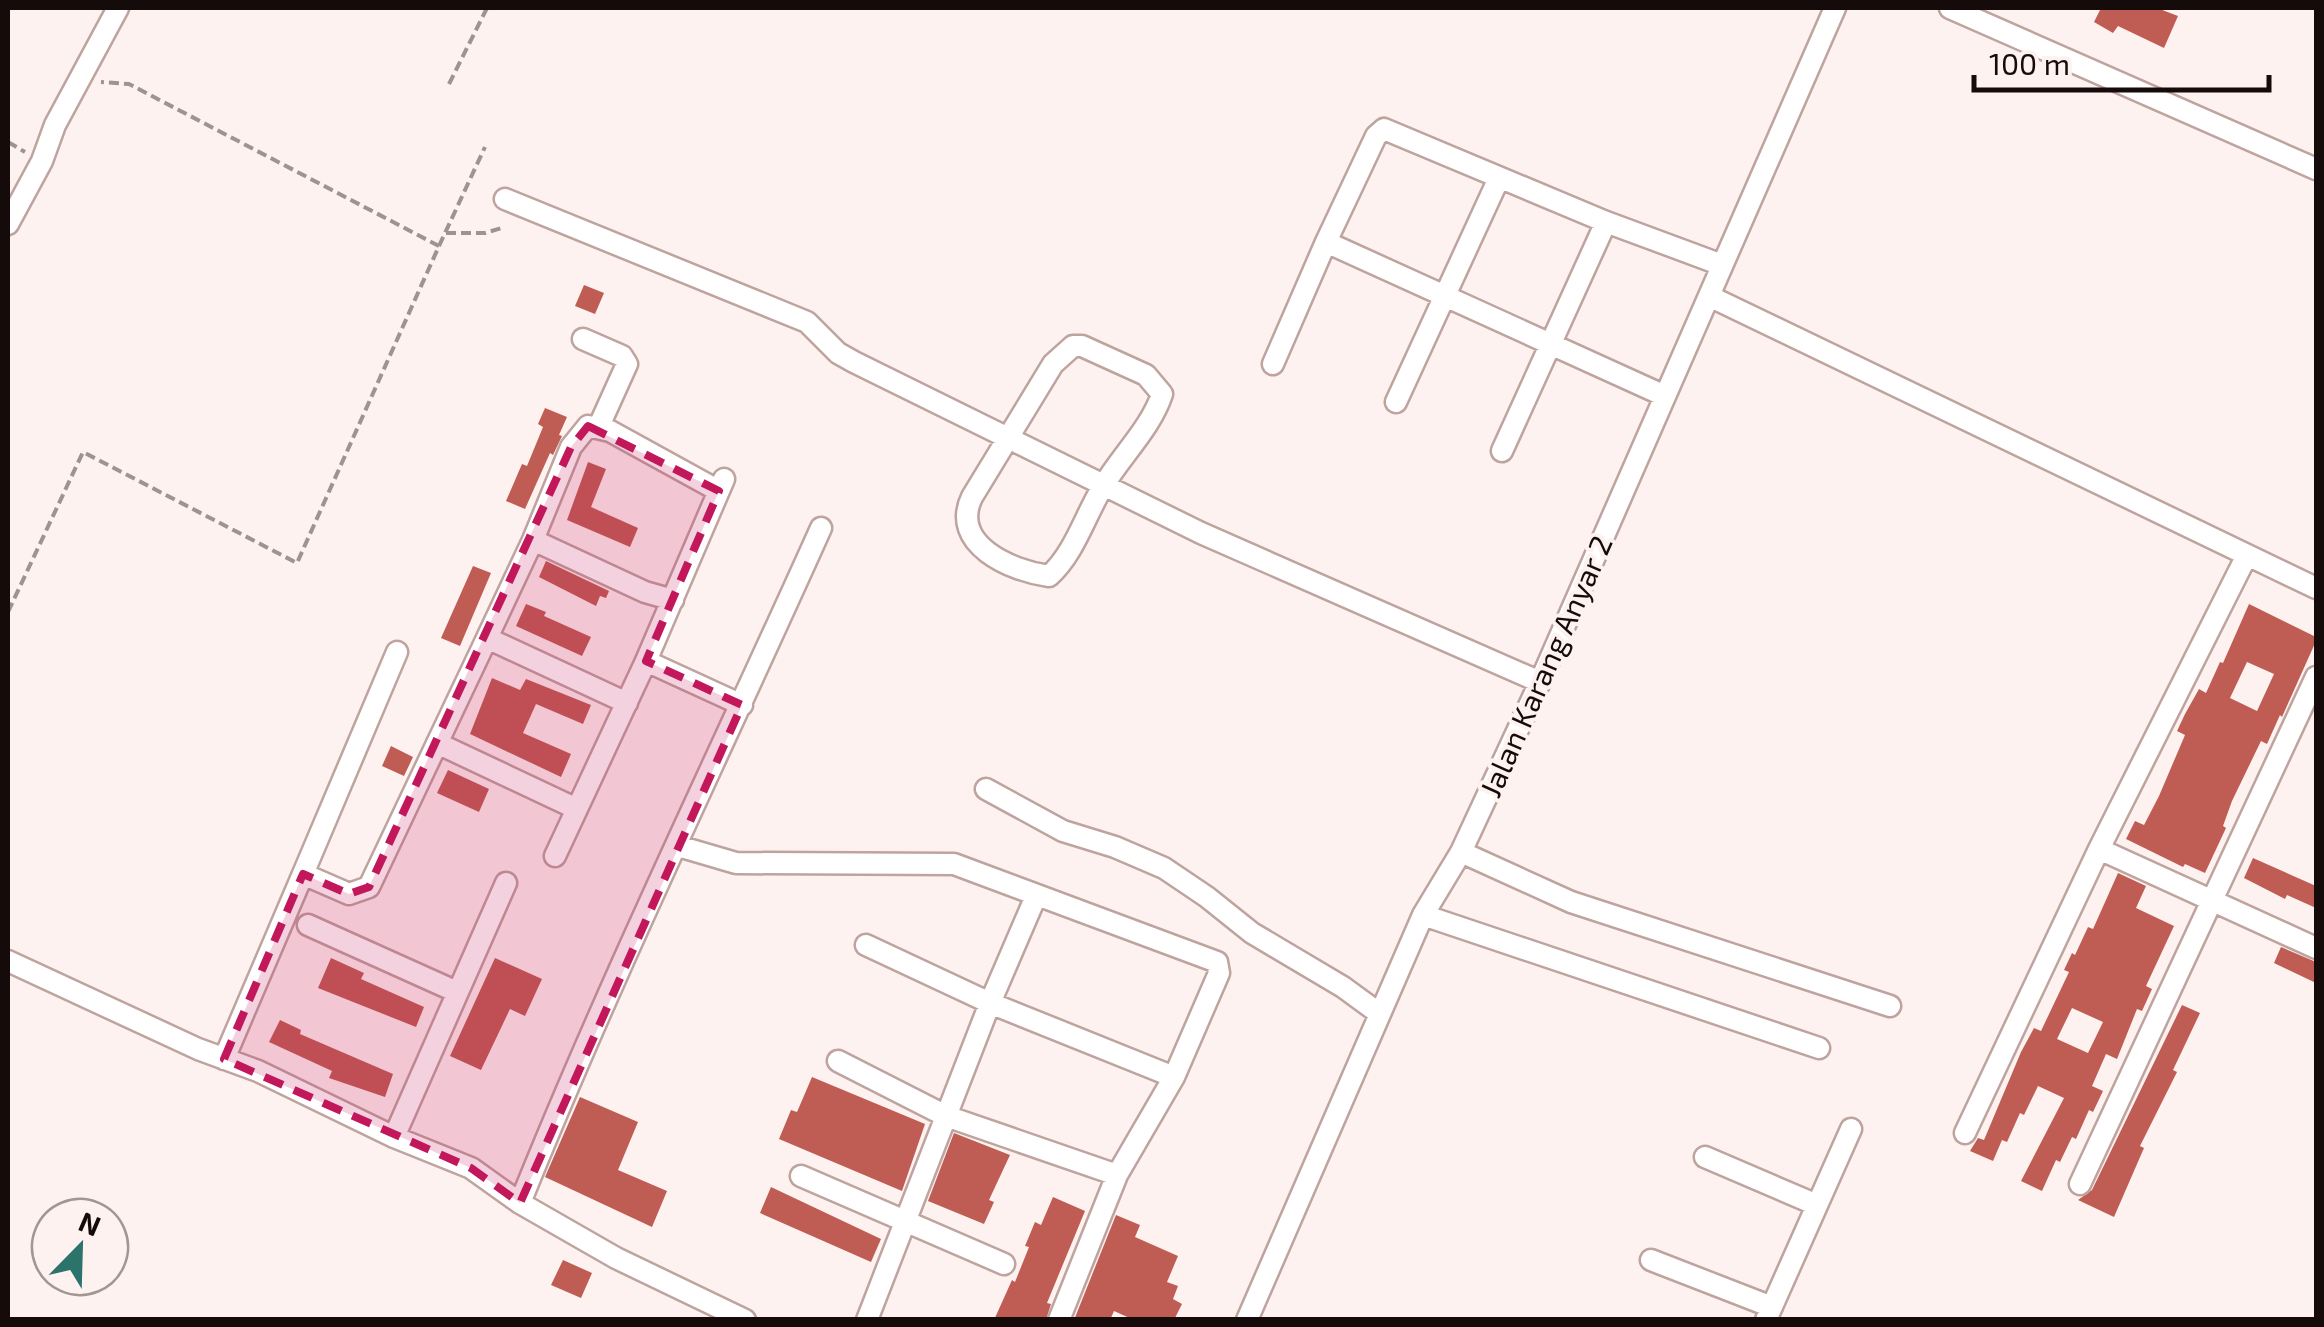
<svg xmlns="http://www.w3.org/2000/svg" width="2324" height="1327" viewBox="0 0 2324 1327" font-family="'Exo 2',sans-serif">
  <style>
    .building { fill: #bf5d54; fill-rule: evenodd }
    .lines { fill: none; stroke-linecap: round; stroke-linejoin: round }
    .minor-casing { stroke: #bea39f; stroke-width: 25 }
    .path { stroke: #9e9391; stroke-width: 4; stroke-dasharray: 10 5; stroke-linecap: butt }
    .minor { stroke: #fff; stroke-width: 20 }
    .marked { fill: #c2185b; fill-opacity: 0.2; stroke: #c2185b; stroke-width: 8; stroke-dasharray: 20 12; stroke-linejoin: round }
    .labels { text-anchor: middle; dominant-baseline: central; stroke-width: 8; stroke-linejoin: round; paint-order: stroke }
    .street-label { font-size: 30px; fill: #140b0a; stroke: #fef2f0 }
  </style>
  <rect width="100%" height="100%" fill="#fef2f0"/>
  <!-- building -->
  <path class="building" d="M2101,8H2157L2178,16L2164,48L2118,26L2113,33L2094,22Z
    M584,285L604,293L595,314L575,306Z
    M545,408L567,417L559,435L562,436L553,455L550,453L525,509L506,501L522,464L527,466L543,427L538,424Z
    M588,462L606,469L591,507L638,528L630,547L567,520Z
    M546,561L609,591L606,598L600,596L596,606L539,577Z
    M473,566L491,573L460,646L441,638Z
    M526,604L546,612L544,616L591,637L582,656L516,626Z
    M2249,604L2316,637V641L2282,717L2280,715L2267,744L2261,741L2232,801L2223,826L2226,828L2205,873L2185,864L2183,867L2126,839L2135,821L2144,825L2159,796L2185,735L2177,731L2185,714L2199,689L2206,693L2220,662L2223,663ZM2247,662L2274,674L2257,711L2230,698Z
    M492,678L520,690L526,679L591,705L583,724L536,704L523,733L571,754L561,777L470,734Z
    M391,746L413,757L404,776L382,766Z
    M448,770L489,789L479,812L437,793Z
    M2253,858L2316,886V908L2287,895L2285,899L2244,878Z
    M2118,873L2146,886L2136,908L2174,926L2146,986L2152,989L2142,1011L2137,1009L2117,1059L2106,1054L2092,1086L2103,1091L2093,1112L2089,1110L2076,1139L2072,1137L2060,1162L2056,1160L2042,1191L2021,1181L2064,1098L2038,1086L2024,1115L2020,1113L2007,1142L2002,1140L1993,1161L1970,1151L1978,1138L1984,1140L2021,1052L2034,1028L2041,1031L2069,972L2064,970L2072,953L2075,955L2088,927L2093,929ZM2072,1008L2103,1022L2088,1053L2057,1039Z
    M2281,947L2316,962V983L2274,963Z
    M331,958L364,973L361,979L424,1007L416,1027L318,988Z
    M495,958L542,979L525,1016L510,1009L481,1070L450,1056Z
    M2182,1005L2200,1013L2173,1070L2177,1072L2140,1146L2144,1148L2114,1217L2078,1200L2092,1190Z
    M280,1020L301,1030L300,1034L393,1074L385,1097L329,1078L332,1071L269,1042Z
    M812,1077L925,1124L902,1191L779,1139L791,1110L797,1112Z
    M580,1097L638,1122L618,1170L667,1191L652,1227L545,1177Z
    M954,1133L1010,1155L989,1200L994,1202L984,1224L928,1201Z
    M771,1187L881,1239L871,1262L760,1213Z
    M1053,1197L1085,1211L1047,1303L1051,1304L1046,1320H994L1012,1280L1015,1282L1029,1247L1025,1246L1035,1222L1041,1225Z
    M1116,1215L1140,1225L1135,1237L1178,1256L1167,1282L1178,1286L1173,1299L1182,1304L1174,1320H1134L1114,1311L1110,1320H1074Z
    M563,1260L592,1273L581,1298L551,1285Z"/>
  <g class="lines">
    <!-- minor casing -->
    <g class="minor-casing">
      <path id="minor" d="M1950,8L2316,169
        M505,199L807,322L838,353L854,362L1201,533L1540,682
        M8,224L42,161L55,125L118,8
        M1709,296L2316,588
        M583,339L622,356L627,364L599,426
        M1073,346H1082L1146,375L1162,394C1151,428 1120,457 1102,488C1085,516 1074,554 1049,576C1011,571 949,544 972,497L1053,364Z
        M1273,364L1326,242
        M1665,396L1326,242L1376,136L1384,129L1606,222L1722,265
        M1396,402L1499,178
        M1502,451L1606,222
        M533,540L571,447L588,426L610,431L719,491
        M646,661L724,479
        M627,703L487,638L533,540L645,592L673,600
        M437,743L577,809
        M986,789L1063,831L1115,847L1164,868L1207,897L1252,933L1343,987L1380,1014
        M678,846L736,863L954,864L1217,962L1219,973L1174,1077L1117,1175L1059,1320
        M2099,849L2316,948
        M1461,852L1571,902L1890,1006
        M555,856L646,661L742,705
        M303,874L397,652
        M1423,915L1819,1048
        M308,925L457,992
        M866,945L990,1003L1174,1077
        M8,961L198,1049L258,1071L394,1137L471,1168L520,1203L616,1258L745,1320
        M224,1059L303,874L349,894L369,887L487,638
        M838,1061L946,1116L1117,1175
        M1965,1133L2099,849L2247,555
        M394,1137L506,883
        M1705,1157L1817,1205
        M801,1176L1004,1264
        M2080,1184L2316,677
        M520,1203C612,974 720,753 821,528
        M1651,1260L1772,1307
        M867,1320L990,1003L1036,896
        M1247,1320L1423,915L1461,852L1540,682L1835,8
        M1766,1320L1851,1129"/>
    </g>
    <!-- path -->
    <path class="path" d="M449,84L487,8
      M8,142L25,152
      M446,233H485L505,227
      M439,246L485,147
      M8,612L83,452L297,563L439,246L129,84L101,82"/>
    <!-- minor -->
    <use href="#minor" class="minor"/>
  </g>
  <!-- marked area -->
  <path class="marked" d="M588,426L719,491L646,661L742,705L520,1203L471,1168L224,1059L303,874L349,894L369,887L571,447Z"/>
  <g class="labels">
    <!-- street labels -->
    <g class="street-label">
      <text transform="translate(1545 666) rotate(-66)">Jalan Karang Anyar 2</text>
    </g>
  </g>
  <!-- border -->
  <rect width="2324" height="1327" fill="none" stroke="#140b0a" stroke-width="20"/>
  <!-- north arrow -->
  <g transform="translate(80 1247) rotate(23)"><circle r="48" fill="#fef2f0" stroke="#a09694" stroke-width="2.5"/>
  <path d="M0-8L18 38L0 25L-18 38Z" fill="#2c736b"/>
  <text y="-15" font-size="28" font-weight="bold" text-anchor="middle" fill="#140b0a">N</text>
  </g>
  <!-- scale -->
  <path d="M1974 75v15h295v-15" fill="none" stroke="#140b0a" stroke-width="5"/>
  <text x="1989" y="75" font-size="30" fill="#140b0a" stroke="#fef2f0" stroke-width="8" paint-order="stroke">100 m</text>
</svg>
